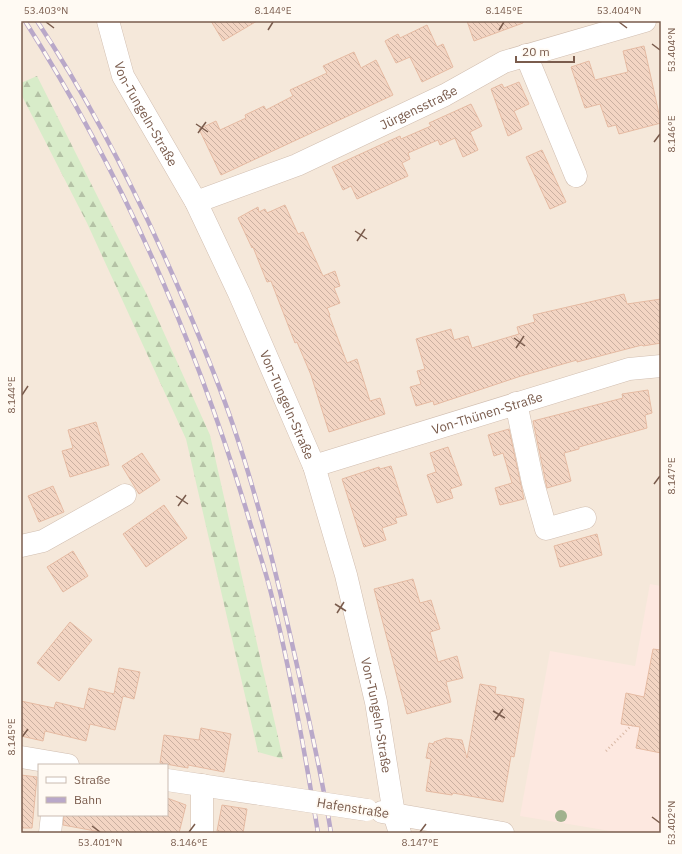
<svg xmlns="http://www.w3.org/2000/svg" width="682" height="854" viewBox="0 0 682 854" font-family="'IBM Plex Sans',sans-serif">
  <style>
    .residential { fill: #f5e8da; fill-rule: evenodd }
    .commercial { fill: #fde8e0 }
    .forest { fill: url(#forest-firs) }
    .building { fill: url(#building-back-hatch); stroke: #e6bba3 }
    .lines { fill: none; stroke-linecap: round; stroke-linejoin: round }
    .minor-casing { stroke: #d1beb0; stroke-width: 23 }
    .path { stroke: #d9b8a5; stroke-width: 2.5; stroke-dasharray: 1 3; stroke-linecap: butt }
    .minor { stroke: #fff; stroke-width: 22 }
    .rail-casing { stroke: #b9a8c9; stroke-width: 4.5 }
    .rail { stroke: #fffaf3; stroke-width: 3; stroke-dasharray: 9; stroke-linecap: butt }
    .minor-bridge-casing { stroke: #d1beb0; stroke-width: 23; stroke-linecap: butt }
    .minor-bridge { stroke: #fff; stroke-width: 22 }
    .tree { fill: #a0b28e }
    .ticks { fill: none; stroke: #7a5c4d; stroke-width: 1.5 }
    .labels { text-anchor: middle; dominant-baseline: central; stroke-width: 3.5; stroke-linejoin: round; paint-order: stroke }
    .street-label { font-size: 13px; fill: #7a5c4d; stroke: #fffaf3 }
    .neatline { fill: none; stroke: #7a5c4d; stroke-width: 1.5 }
    .ticks-label { font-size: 10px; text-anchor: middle; fill: #7a5c4d }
  </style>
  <defs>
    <pattern id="forest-firs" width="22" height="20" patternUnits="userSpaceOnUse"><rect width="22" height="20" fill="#d8ecc9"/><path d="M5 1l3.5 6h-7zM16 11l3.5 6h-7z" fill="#b4c2a5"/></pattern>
    <pattern id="building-back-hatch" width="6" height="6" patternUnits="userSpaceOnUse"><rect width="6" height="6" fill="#f3d5c3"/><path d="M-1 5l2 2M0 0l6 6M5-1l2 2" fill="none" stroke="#cab0a1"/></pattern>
  </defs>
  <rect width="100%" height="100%" fill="#fdf6ec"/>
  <!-- residential -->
  <path class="residential" d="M21,21H661V833H21ZM39,765H167V815H39Z"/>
  <!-- commercial -->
  <path class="commercial" d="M650,584L661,586V833H622L520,816L550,651L635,666Z"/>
  <!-- forest -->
  <path class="forest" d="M37,76L146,293L210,435L283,759L258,752L186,439L87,223L21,94V83Z"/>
  <!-- building -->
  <path class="building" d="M211,21H257L223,41Z
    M467,21H523V23L474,41Z
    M427,25L437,47L443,44L453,67L422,82L410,57L396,63L385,41L398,34L400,38Z
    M644,46L661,123L619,134L616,125L608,127L600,104L585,108L571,67L589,61L595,80L628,72L623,51Z
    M354,52L361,68L376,60L393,95L221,175L199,129L216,121L220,130L246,118L245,115L264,106L266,110L293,96L290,90L327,73L323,66Z
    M519,82L529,104L514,111L522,129L508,136L491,89L502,84L504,88Z
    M471,104L482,126L470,132L478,150L463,157L455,138L440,145L438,140L408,153L410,159L402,163L408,176L357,199L351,186L343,190L332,167L400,136L401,139L431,126L429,123Z
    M542,150L566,202L550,209L526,157Z
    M285,205L298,234L303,232L323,276L335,271L340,286L334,288L340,303L327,308L330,315H329L347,363L357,359L370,401L380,398L385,414L329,432L311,375L297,342L295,343L271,281L267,282L253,247L252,248L238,218L258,207L259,212L265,209L267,213Z
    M624,294L627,304L661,299V343L643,346L642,345L577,362V360L521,376L434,405L433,401L416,406L410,387L421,384L417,371L425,369L416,339L451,329L454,340L468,336L472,348L519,334L517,327L535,322L533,315Z
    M648,390L652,413L645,415L647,428L579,447V449L564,453L571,481L547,488L533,421L623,398L622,394Z
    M96,422L109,465L70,477L62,451L73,448L68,430Z
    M509,429L524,499L500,505L495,488L512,483L503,453L494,456L488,435Z
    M448,447L462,485L450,489L453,498L437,503L427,475L436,472L430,453Z
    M142,453L160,480L139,494L122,466Z
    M391,466L407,515L395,518L397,523L382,528L386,540L364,547L342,479L379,467L380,469Z
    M53,486L64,512L39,522L28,496Z
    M164,505L187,538L146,567L123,534Z
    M597,534L602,555L560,567L554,546Z
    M73,551L88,576L63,592L47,567Z
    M413,579L420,603L431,600L434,610L440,629L430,632L438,662L457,656L463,678L446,682L451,702L407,714L374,589Z
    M70,622L92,640L59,681L37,663Z
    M653,649L661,650V753L636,748L640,727L621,724L626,693L644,697Z
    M119,668L140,672L134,699L123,696L115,730L90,724L86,741L45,731L43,741L21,736V701L54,708L56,702L84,709L89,688L114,694Z
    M480,684L496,687L495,694L524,699L514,757L511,756L503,802L453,793L452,795L426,791L431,759L426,758L429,743L434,744V742L446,738L462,740L467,758Z
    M201,728L231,734L224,772L188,765V768L160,763L164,735L199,740Z
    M21,775L37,777L32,828H21Z
    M167,798L186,805L179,833H106L63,825L64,815H167Z
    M222,805L247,809L243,833L217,831Z"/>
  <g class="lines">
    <!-- minor casing -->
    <g class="minor-casing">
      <g id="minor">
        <path id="s1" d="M108,21L123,76L196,202L239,293L314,466L346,575L376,702L394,814L400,833"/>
        <path d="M526,55L576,176"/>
        <path id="s2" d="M196,202L297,165L445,95L504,62L645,21"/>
        <path d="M516,403L533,483L546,529L585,518"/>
        <path id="s3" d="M314,466L629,369L661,366"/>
        <path d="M21,546L43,541L125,495"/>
        <path d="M21,757L68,765"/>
        <path d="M167,780L261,794"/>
        <path d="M202,785V833"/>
        <path d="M382,812L503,833"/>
        <path d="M50,833L52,815"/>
      </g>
    </g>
    <!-- path -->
    <path class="path" d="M606,751L632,725"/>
    <!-- minor -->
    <use href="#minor" class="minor"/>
    <!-- rail casing -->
    <g class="rail-casing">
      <path id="rail" d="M25,21C121,172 194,338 246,509C254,537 264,565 271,593C291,672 305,753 318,833
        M37,21C96,110 143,205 185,303C202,343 219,384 233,425C261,508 281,593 300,679C311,730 323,781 331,833"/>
    </g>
    <!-- rail -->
    <use href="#rail" class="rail"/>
    <!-- minor-bridge casing -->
    <g class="minor-bridge-casing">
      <path id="minor-bridge" d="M261,794L367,810"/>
    </g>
    <!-- minor-bridge -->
    <use href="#minor-bridge" class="minor-bridge"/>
  </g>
  <!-- trees -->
  <circle class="tree" cx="561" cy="816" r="6"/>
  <!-- ticks -->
  <path class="ticks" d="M46,22L54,28M619,22L627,28M268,30L273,22M499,30L504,22M652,44L660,50M196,124L208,132M198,133L206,122M654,142L660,134M355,231L367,239M357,241L365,229M514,338L525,346M516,348L524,336M22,395L28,386M654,484L660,476M176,496L188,504M178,506L186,495M335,604L346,611M337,613L344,602M493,711L505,718M495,720L503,709M22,737L28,729M652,817L660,823M92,826L100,832M189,832L195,824M420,832L426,824"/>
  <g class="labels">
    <!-- street labels -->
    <g class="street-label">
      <text stroke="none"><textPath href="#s2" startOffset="242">Jürgensstraße</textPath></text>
      <text stroke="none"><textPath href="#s1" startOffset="101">Von-Tungeln-Straße</textPath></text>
      <text stroke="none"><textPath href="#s1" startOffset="425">Von-Tungeln-Straße</textPath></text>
      <text stroke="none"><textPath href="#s3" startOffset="181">Von-Thünen-Straße</textPath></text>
      <text stroke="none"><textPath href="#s1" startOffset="749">Von-Tungeln-Straße</textPath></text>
      <text transform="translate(353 808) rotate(9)">Hafenstraße</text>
    </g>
  </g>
  <!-- border -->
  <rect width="682" height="854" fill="none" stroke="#fffaf3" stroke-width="44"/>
  <!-- legend -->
  <rect x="38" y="764" width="130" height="52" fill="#fffaf3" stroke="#cabbb1"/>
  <rect x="46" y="777" width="20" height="6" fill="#ffffff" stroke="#cabbb1"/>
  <text x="74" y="784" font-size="12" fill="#7a5c4d">Straße</text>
  <rect x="46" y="797" width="20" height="6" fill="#b9a8c9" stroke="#cabbb1"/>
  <text x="74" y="804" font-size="12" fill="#7a5c4d">Bahn</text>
  <!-- scale -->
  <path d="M516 56v6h58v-6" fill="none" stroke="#7a5c4d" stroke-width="2"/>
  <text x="522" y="56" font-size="12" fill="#7a5c4d" stroke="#fffaf3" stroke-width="3" paint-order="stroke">20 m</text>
  <rect x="22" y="22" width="638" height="810" class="neatline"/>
  <g class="ticks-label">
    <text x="46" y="14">53.403°N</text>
    <text x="273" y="14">8.144°E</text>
    <text x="504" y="14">8.145°E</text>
    <text x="619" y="14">53.404°N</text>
    <text transform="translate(671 50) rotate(-90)" y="4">53.404°N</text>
    <text transform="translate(671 134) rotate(-90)" y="4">8.146°E</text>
    <text transform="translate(11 395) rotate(-90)" y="4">8.144°E</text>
    <text transform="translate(671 476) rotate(-90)" y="4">8.147°E</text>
    <text transform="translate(11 737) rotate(-90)" y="4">8.145°E</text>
    <text transform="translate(671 823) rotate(-90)" y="4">53.402°N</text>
    <text x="100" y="846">53.401°N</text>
    <text x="189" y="846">8.146°E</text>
    <text x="420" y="846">8.147°E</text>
  </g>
</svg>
